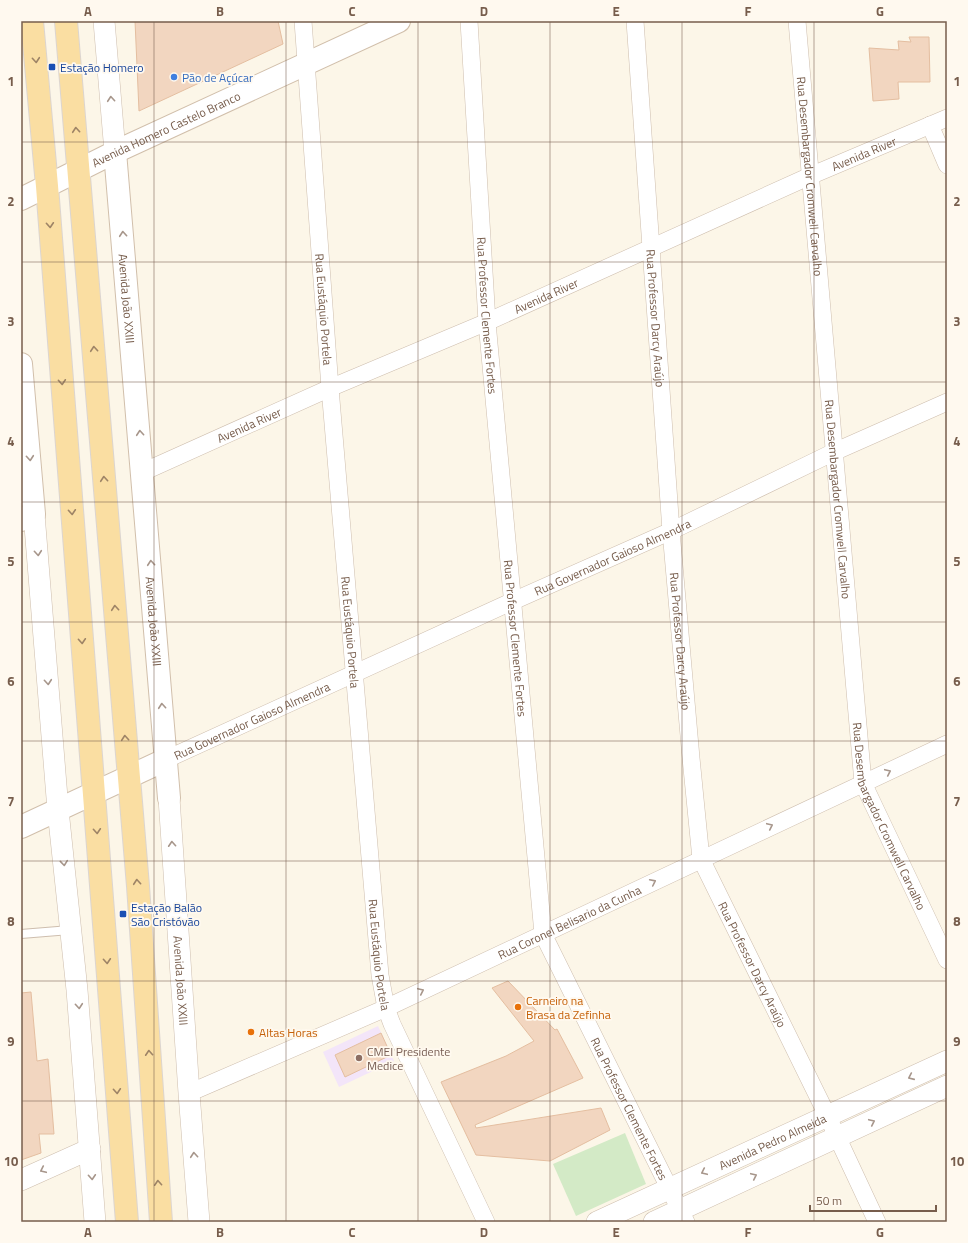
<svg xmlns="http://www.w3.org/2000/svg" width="968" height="1243" viewBox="0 0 968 1243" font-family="'Titillium Web',sans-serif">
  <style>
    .education { fill: #f3e5f9 }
    .green { fill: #d3eac6 }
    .building { fill: #f2d6c0; stroke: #e4bea0 }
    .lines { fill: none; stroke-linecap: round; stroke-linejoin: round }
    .service-casing { stroke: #cebeae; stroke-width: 10 }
    .minor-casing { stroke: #cebeae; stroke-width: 18 }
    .tertiary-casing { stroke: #cebeae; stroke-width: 22 }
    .secondary-casing { stroke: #d1bfab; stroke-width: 24 }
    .primary-casing { stroke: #dcd5d0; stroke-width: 24 }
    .service { stroke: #fff; stroke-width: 8 }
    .minor { stroke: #fff; stroke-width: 17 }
    .tertiary { stroke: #fff; stroke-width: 21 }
    .secondary { stroke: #fff; stroke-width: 22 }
    .primary { stroke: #fadea2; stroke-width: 22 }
    .oneway { stroke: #9e8466 }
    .oneway2 { stroke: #a7968b }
    .grid { fill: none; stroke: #775d4c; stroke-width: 1; stroke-opacity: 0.55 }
    .transit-dot { fill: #1a4fb4; stroke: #fff9ef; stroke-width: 1.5 }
    .shop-dot { fill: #3f7fe0; stroke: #fff9ef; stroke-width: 1.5 }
    .food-dot { fill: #e8710a; stroke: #fff9ef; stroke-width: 1.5 }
    .education-dot { fill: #8d6e63; stroke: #fff9ef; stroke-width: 1.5 }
    .labels { text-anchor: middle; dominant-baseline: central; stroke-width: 3.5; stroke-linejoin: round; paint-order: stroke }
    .transit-label { font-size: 12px; fill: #164399; stroke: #fff9ef; text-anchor: start }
    .shop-label { font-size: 12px; fill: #366cbe; stroke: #fff9ef; text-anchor: start }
    .street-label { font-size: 12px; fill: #775d4c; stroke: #fff9ef }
    .food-label { font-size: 12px; fill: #c56008; stroke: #fff9ef; text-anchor: start }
    .education-label { font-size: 12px; fill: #785e54; stroke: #fff9ef; text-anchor: start }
    .neatline { fill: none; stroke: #775d4c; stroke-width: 1.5 }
    .grid-label { font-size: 13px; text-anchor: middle; font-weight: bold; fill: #775d4c }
  </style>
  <rect width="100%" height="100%" fill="#fcf6e8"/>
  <!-- education -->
  <path class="education" d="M378,1026L394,1061L339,1087L323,1052Z"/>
  <!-- green -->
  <path class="green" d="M625,1133L646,1184L576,1216L553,1164Z"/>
  <!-- building -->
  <path class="building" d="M135,21H278L283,44L139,111Z
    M909,37H929L930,82H898L899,99L873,101L869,48L899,50L898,41L911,42Z
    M508,981L555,1030L557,1029L583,1078L475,1125L476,1128L601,1108L610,1130L550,1161L476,1155L441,1082L506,1056L534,1041L492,988Z
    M31,992L37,1061L48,1059L54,1134H39L41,1153L21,1160V993Z
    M381,1033L391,1055L345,1077L335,1055Z"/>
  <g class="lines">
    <!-- service casing -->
    <g class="service-casing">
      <path id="service" d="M21,934L70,930"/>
    </g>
    <!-- minor casing -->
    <g class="minor-casing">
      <g id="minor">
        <path id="s1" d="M303,21L330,388L380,975L386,1008L392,1024L486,1222"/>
        <path id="s2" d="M469,21L487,322L543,934L686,1222"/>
        <path id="s3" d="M635,21L671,531L691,758L701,859L827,1115L877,1222"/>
        <path id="s4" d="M797,21L863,783L947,960"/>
        <path d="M930,125L947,165"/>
        <path id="s5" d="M143,472L330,388L487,322L810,176L947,118"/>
        <path id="s6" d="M167,759L511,602L671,531L834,452L947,402"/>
        <path id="s7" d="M189,1093L386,1008L947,744"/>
      </g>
    </g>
    <!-- tertiary casing -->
    <g class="tertiary-casing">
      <g id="tertiary">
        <path d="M104,21L115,152"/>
        <path d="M34,514L58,810L77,990L95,1222"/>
        <path id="s8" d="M169,798L189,1093L199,1222"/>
        <path d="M21,1180L90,1149"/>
        <path id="s9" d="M597,1222L947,1061"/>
        <path d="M654,1222L947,1086"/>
      </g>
    </g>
    <!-- secondary casing -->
    <g class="secondary-casing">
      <g id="secondary">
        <path id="s10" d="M115,152L169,798"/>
        <path id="s11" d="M21,199L115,152L399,21"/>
        <path d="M21,364L34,514L21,520"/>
        <path d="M21,827L167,759"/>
      </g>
    </g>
    <!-- primary casing -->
    <g class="primary-casing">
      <path id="primary" d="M32,21L47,186L127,1222
        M66,21L138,886L161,1222"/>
    </g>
    <!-- service -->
    <use href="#service" class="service"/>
    <!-- minor -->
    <use href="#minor" class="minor"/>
    <!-- tertiary -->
    <use href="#tertiary" class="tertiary"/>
    <!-- secondary -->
    <use href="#secondary" class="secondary"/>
    <!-- primary -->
    <use href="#primary" class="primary"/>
  </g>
  <!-- one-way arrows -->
  <defs><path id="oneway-chevron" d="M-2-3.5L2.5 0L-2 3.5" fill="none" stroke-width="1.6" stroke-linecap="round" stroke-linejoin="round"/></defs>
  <g class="oneway">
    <use href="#oneway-chevron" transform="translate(36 60) rotate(85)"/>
    <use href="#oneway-chevron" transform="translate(76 130) rotate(-95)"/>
    <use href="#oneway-chevron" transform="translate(50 225) rotate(86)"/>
    <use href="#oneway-chevron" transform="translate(94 349) rotate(-95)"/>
    <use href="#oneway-chevron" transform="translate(62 382) rotate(86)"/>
    <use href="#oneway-chevron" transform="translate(104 479) rotate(-95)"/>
    <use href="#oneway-chevron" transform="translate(72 512) rotate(86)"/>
    <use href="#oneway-chevron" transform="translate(115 608) rotate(-95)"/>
    <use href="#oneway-chevron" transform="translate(82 641) rotate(86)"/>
    <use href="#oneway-chevron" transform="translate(125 738) rotate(-95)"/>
    <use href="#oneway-chevron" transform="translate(97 831) rotate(86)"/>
    <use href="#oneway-chevron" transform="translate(137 882) rotate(-95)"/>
    <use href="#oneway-chevron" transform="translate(107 961) rotate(86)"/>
    <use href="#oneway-chevron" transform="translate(149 1053) rotate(-94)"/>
    <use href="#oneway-chevron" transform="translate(117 1091) rotate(86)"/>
    <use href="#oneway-chevron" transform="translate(158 1183) rotate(-94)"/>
  </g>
  <g class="oneway2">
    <use href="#oneway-chevron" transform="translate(111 99) rotate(-95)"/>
    <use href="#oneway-chevron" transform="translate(123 234) rotate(-95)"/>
    <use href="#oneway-chevron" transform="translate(140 433) rotate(-95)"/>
    <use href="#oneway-chevron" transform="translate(30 458) rotate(85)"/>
    <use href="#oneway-chevron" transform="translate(38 553) rotate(85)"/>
    <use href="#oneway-chevron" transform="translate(151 563) rotate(-95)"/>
    <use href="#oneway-chevron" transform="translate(48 682) rotate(85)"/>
    <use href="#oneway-chevron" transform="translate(162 706) rotate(-95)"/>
    <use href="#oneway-chevron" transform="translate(888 772) rotate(-25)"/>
    <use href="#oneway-chevron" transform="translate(770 826) rotate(-25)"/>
    <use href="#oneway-chevron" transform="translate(172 844) rotate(-94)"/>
    <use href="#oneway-chevron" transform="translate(64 863) rotate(84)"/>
    <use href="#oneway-chevron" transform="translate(653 882) rotate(-26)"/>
    <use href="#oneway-chevron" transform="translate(421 991) rotate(-25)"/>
    <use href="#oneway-chevron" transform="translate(79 1006) rotate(85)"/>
    <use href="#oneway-chevron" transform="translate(911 1077) rotate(156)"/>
    <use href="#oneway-chevron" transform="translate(872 1122) rotate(-25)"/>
    <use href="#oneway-chevron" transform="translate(194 1155) rotate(-95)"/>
    <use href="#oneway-chevron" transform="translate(43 1170) rotate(155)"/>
    <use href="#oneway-chevron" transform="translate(704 1172) rotate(155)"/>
    <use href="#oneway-chevron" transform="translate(754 1176) rotate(-25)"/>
    <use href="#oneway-chevron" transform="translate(92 1177) rotate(86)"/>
  </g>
  <!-- grid -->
  <path class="grid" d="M154,21V1222M286,21V1222M418,21V1222M550,21V1222M682,21V1222M814,21V1222M21,142H947M21,262H947M21,382H947M21,502H947M21,622H947M21,741H947M21,861H947M21,981H947M21,1101H947"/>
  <!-- markers -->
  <g class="transit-dot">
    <rect x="48" y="63" width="8" height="8" rx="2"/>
    <rect x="119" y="910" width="8" height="8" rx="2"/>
  </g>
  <circle class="shop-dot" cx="174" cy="77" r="4"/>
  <g class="food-dot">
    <circle cx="518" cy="1007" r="4"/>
    <circle cx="251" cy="1032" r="4"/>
  </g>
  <circle class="education-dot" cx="359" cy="1058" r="4"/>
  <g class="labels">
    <!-- transit labels -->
    <g class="transit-label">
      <text x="60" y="67">Estação Homero</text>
      <text x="131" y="907">Estação Balão<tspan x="131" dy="14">São Cristóvão</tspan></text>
    </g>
    <!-- shop labels -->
    <g class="shop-label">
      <text x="182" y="77">Pão de Açúcar</text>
    </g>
    <!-- street labels -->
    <g class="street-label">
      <text stroke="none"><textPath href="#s11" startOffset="161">Avenida Homero Castelo Branco</textPath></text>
      <text stroke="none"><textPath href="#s5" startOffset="788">Avenida River</textPath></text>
      <text stroke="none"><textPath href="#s4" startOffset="156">Rua Desembargador Cromwell Carvalho</textPath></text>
      <text stroke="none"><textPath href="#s5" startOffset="440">Avenida River</textPath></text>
      <text stroke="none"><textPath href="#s10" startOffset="147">Avenida João XXIII</textPath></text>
      <text stroke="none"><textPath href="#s1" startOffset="289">Rua Eustáquio Portela</textPath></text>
      <text stroke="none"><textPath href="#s2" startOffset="295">Rua Professor Clemente Fortes</textPath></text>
      <text stroke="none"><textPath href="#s3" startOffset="298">Rua Professor Darcy Araújo</textPath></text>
      <text stroke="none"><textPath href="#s5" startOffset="116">Avenida River</textPath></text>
      <text stroke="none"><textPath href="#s4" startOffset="480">Rua Desembargador Cromwell Carvalho</textPath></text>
      <text stroke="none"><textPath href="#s6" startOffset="489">Rua Governador Gaioso Almendra</textPath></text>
      <text stroke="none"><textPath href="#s10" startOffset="471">Avenida João XXIII</textPath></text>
      <text stroke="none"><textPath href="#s1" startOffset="613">Rua Eustáquio Portela</textPath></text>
      <text stroke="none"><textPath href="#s2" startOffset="619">Rua Professor Clemente Fortes</textPath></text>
      <text stroke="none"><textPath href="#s3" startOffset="622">Rua Professor Darcy Araújo</textPath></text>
      <text stroke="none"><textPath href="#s6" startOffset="93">Rua Governador Gaioso Almendra</textPath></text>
      <text stroke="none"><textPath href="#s4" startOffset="804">Rua Desembargador Cromwell Carvalho</textPath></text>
      <text stroke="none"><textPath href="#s7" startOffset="417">Rua Coronel Belisario da Cunha</textPath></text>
      <text stroke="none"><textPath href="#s1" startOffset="937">Rua Eustáquio Portela</textPath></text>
      <text stroke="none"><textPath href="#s3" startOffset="958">Rua Professor Darcy Araújo</textPath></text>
      <text stroke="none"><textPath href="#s8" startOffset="183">Avenida João XXIII</textPath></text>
      <text stroke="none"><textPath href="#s2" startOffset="1111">Rua Professor Clemente Fortes</textPath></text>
      <text stroke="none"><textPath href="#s9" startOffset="193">Avenida Pedro Almeida</textPath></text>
    </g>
    <!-- food labels -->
    <g class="food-label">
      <text x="526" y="1000">Carneiro na<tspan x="526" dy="14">Brasa da Zefinha</tspan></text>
      <text x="259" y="1032">Altas Horas</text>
    </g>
    <!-- education labels -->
    <g class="education-label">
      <text x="367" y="1051">CMEI Presidente<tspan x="367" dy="14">Medice</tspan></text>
    </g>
  </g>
  <!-- border -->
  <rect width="968" height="1243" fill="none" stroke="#fff9ef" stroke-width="44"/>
  <!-- scale -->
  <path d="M810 1205v6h126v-6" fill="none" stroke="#775d4c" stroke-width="2"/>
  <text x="816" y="1205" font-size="12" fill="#775d4c" stroke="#fff9ef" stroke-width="3" paint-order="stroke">50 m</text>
  <rect x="22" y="22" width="924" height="1199" class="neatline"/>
  <g class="grid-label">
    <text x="88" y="16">A</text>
    <text x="220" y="16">B</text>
    <text x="352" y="16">C</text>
    <text x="484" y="16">D</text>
    <text x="616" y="16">E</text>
    <text x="748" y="16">F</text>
    <text x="880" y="16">G</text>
    <text x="11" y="86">1</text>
    <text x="957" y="86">1</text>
    <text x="11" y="206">2</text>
    <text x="957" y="206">2</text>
    <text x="11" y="326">3</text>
    <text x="957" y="326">3</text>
    <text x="11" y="446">4</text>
    <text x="957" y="446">4</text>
    <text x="11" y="566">5</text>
    <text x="957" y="566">5</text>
    <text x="11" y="686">6</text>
    <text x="957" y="686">6</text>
    <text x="11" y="806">7</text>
    <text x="957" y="806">7</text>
    <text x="11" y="926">8</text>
    <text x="957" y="926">8</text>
    <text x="11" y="1046">9</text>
    <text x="957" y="1046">9</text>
    <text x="11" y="1166">10</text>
    <text x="957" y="1166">10</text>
    <text x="88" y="1237">A</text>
    <text x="220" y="1237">B</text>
    <text x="352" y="1237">C</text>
    <text x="484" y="1237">D</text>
    <text x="616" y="1237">E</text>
    <text x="748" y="1237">F</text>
    <text x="880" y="1237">G</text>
  </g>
</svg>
